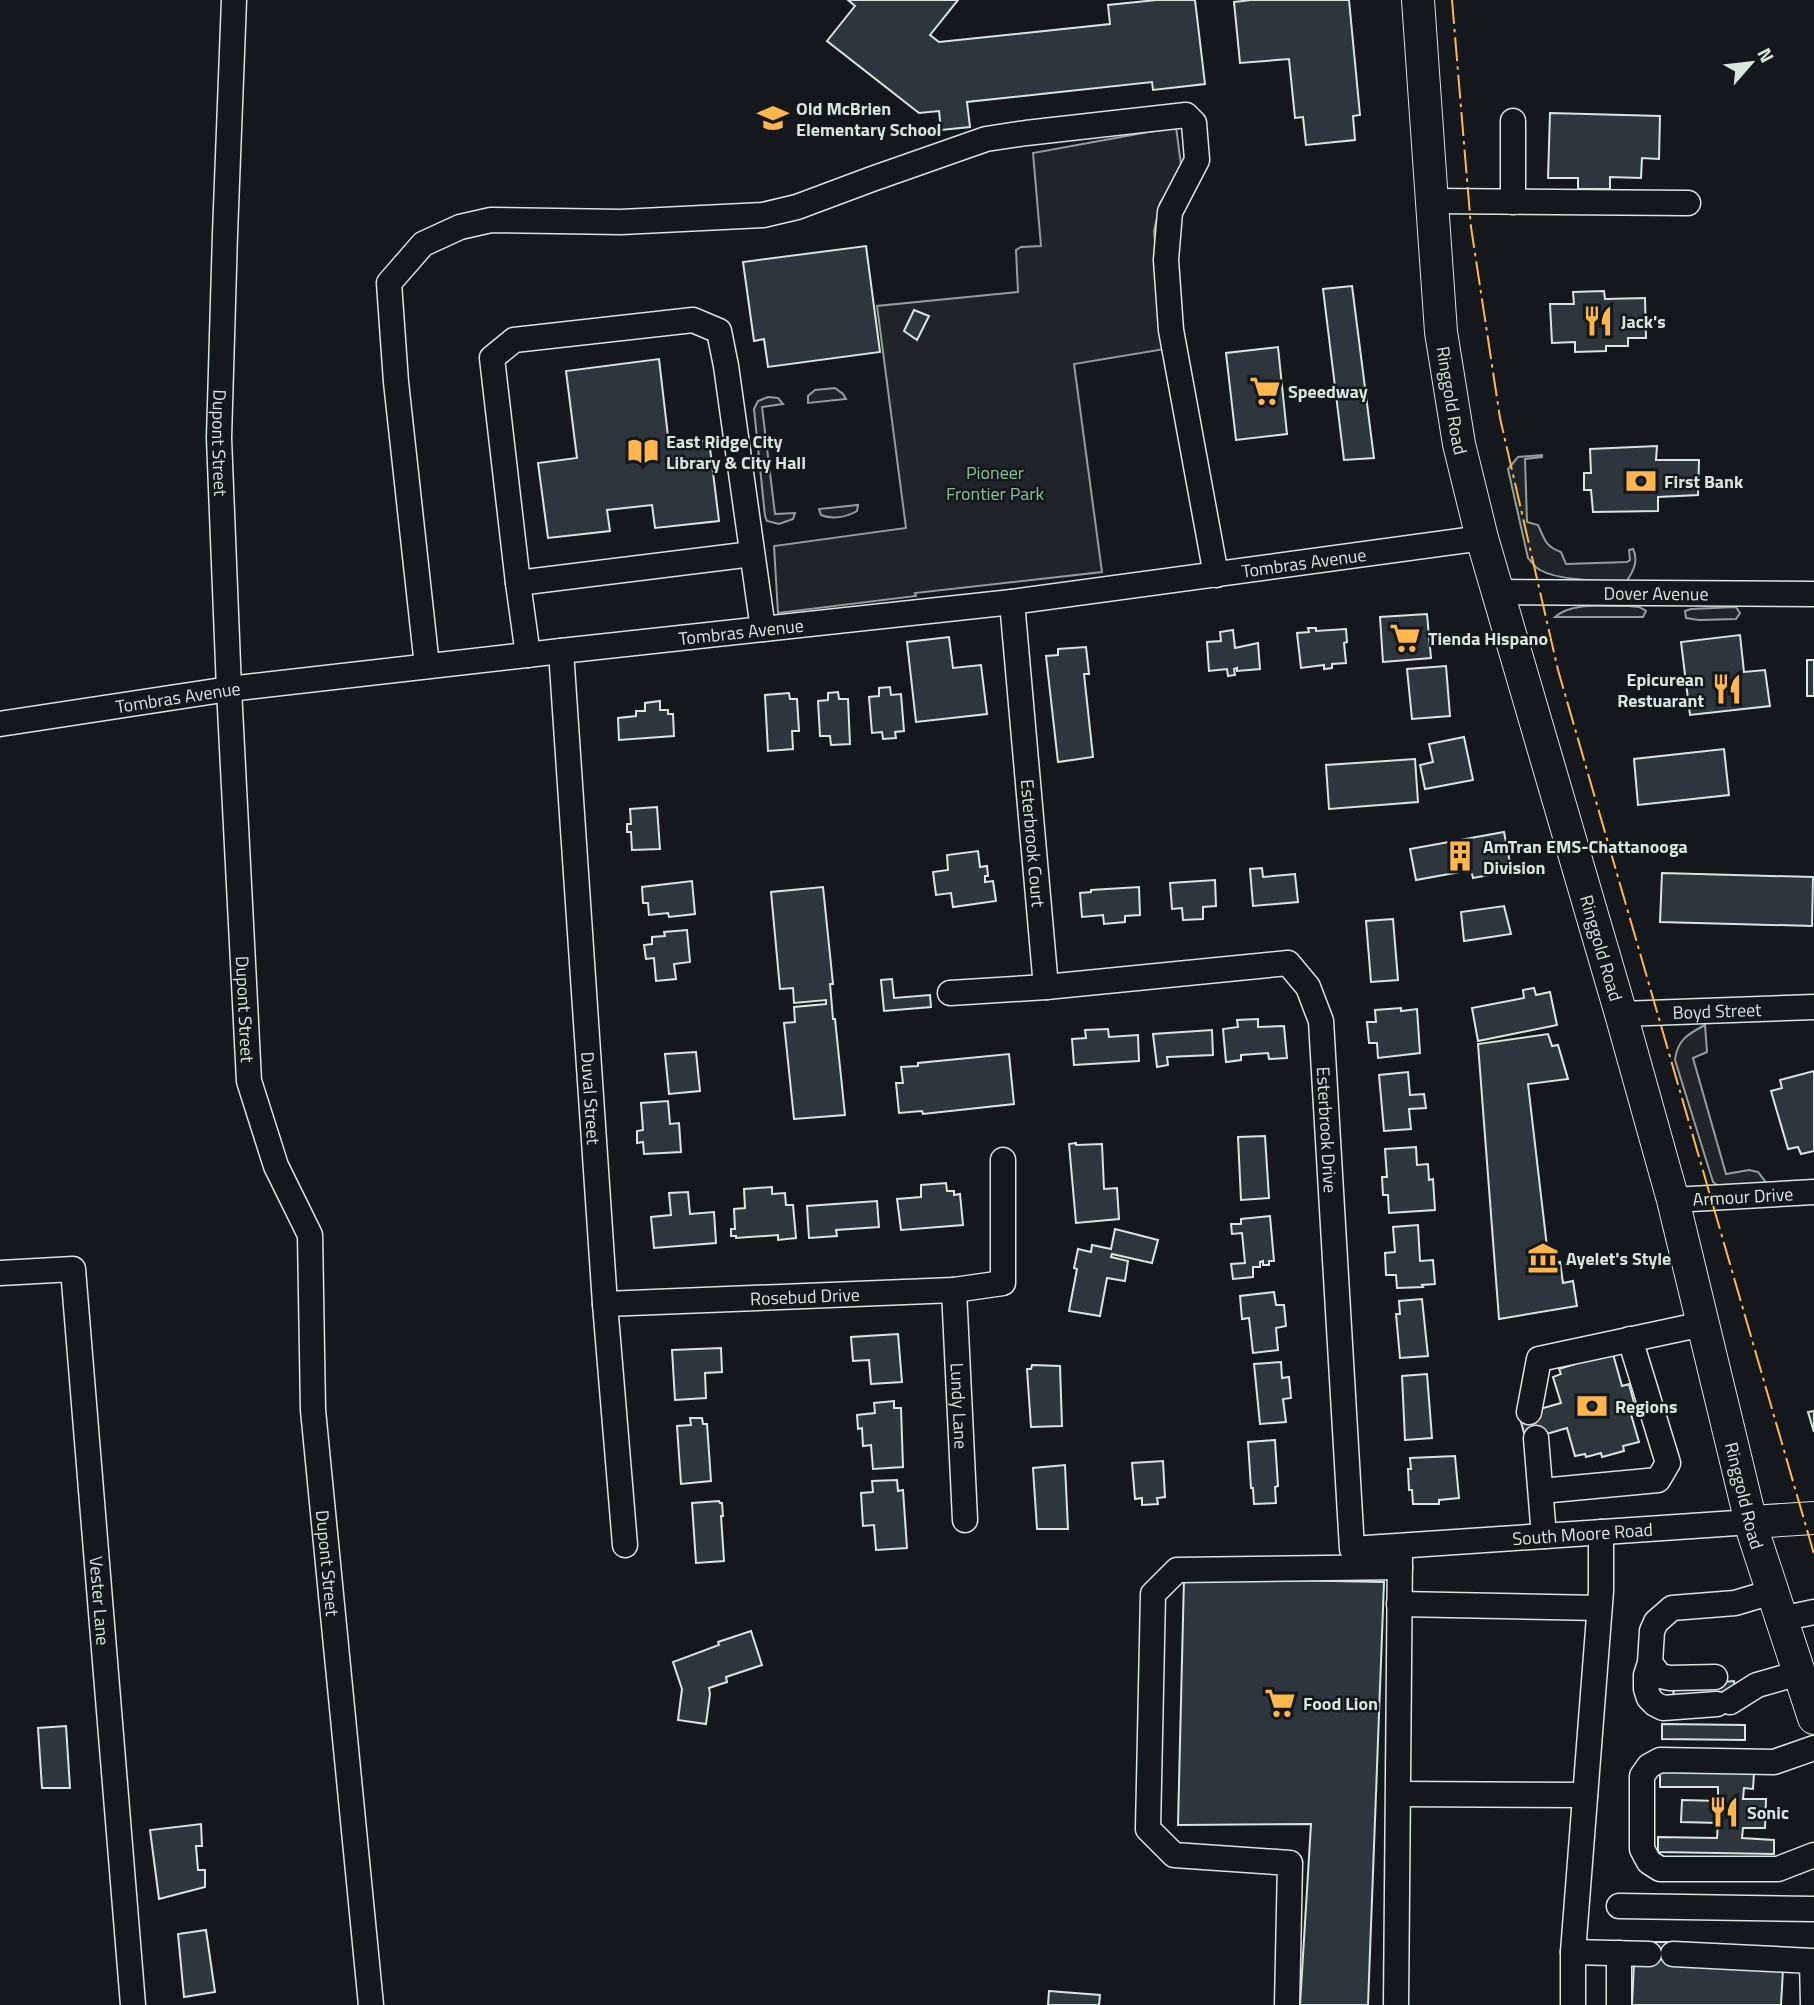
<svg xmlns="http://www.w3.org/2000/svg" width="1814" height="2005" viewBox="0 0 1814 2005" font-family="'Titillium Web',sans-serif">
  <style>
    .green { fill: #202428; stroke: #939e99; stroke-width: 2 }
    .building { fill: #2c363c; stroke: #d8e6dc; stroke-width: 2 }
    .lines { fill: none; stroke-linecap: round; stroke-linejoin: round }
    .minor-casing { stroke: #d8e6dc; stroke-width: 27 }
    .major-casing { stroke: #d8e6dc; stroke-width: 34 }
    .minor { stroke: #14181c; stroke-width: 24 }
    .major { stroke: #14181c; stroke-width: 32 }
    .power { stroke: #ffb74d; stroke-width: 2; stroke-dasharray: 24 5 3.5 5; stroke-linecap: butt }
    .labels { text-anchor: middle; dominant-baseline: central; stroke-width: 5; stroke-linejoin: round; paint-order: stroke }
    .poi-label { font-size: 18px; font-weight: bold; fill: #d8e6dc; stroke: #14181c; text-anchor: start }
    .street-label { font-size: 18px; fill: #d8e6dc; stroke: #14181c }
    .park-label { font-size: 18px; fill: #8ac095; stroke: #14181c }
  </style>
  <rect width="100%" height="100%" fill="#14181c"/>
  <!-- green -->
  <path class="green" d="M1176,127L1182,172L1160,203L1154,231L1165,349L1074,364L1102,572L915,593L916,596L778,613L774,546L906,528L877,306L1018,292L1016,250L1021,247L1041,246L1033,153Z
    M835,388L843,394L846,399L808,403V396L815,390Z
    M768,397L778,398L783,404L762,407L775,514L795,513L793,519L779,524L767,521L765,516L754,409L758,401Z
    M1542,455V457L1525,459L1527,522L1538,525C1545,540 1545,546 1561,552L1566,564L1627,562L1630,560L1629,550L1633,549C1639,561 1633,572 1626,582C1604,581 1559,581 1540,570C1535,568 1532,562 1528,558L1508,469L1518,457Z
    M858,505L857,511C847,517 832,520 821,515L819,509Z
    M1628,606L1639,607L1646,611L1643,617H1555C1573,601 1605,607 1628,606Z
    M1736,607L1740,613L1736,619L1699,620L1686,618L1685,611L1691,609Z
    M1705,1025L1707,1052L1693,1058L1726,1174L1749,1170L1758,1172L1765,1181L1769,1190L1721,1188L1713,1182L1675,1060C1677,1040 1688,1034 1705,1025Z"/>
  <!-- building -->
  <path class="building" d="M848,0H958L930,35L939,42L1110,24L1108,5L1156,0H1195L1205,84L1153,90L1152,82L967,102L970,127L941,130L939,111L919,113L827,41L855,6Z
    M1251,0H1349L1360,115L1353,116L1355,140L1306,145L1303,117L1295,118L1289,59L1240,63L1234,2Z
    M1550,113L1660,116L1659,159L1642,158L1641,178L1610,177V189H1578V178H1548Z
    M866,246L880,352L768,367L764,339L754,341L743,262Z
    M1352,286L1374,458L1344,460L1323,289Z
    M1604,291L1605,299L1645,298L1646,338H1628V346H1606V351L1575,352V342L1552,343L1550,304H1574L1573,292Z
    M914,310L929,316L917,340L904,331Z
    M1278,347L1287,434L1236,440L1226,353Z
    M659,359L669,445L709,440L719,521L655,528L652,505L607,510L610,531L548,538L538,463L577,458L566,371Z
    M1657,446L1656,460H1699L1698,495L1658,497V511L1593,512L1591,490H1584V473H1591L1590,449Z
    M1427,614L1431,658L1383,662L1380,617Z
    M1308,628H1316V631L1346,629L1347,642L1344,643L1346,663L1332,664V668L1324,669V665L1301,668L1297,633L1309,632Z
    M1233,630L1235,648L1258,643L1260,669L1237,671V668L1234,669L1235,675L1228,676L1227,669L1209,671L1207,642L1221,641L1220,632Z
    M1740,635L1744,672L1765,670L1770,706L1690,715L1681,642Z
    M949,637L953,668L981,665L987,714L916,722L907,642Z
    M1086,647L1089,674H1084L1093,757L1058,762L1046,656L1058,655V649Z
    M1807,660H1814V696H1807Z
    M1446,666L1450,716L1412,719L1407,669Z
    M890,687L891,695L901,694L904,731L895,732L896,738L883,739L882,732L872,733L869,697L879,696V688Z
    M838,692L839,699H848L850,744L831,745L830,736H820L818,701L828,700V693Z
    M789,693L790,699H797L799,731H792L793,749L768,751L765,695Z
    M660,701V710H668V714H673L674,736L619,740L618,718L636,716V711H645V703Z
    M1464,737L1473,780L1425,789L1420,765L1433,762L1429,744Z
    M1724,749L1729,795L1638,805L1634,759Z
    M1415,759L1418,802L1329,809L1326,765Z
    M657,807L660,849L632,850L631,832H627V824H631L630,809Z
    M1504,832L1510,863L1487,867L1489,875L1473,878L1471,870L1416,880L1410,849Z
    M978,851L980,867L987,866L988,876H985V882L993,881L996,901L953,907L951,893L936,895L933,872L948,870L947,855Z
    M1262,868L1263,877L1295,874L1298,902L1253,906L1250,869Z
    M1662,873L1813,877L1812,926L1660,922Z
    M1215,880L1216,906L1203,907V919L1183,920L1182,908L1172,909L1170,883Z
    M692,881L695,914L669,917L668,913L649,915L648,903H643L642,887Z
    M823,887L833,984H830L833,1019H835L845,1115L794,1119L784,1023L795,1022L794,1007L826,1004V1000L794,1003L793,988L780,989L771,892Z
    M1139,887L1140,915L1125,916V922L1104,924L1103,915L1082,917L1080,893L1091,892V890Z
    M1504,906L1511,934L1464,941L1461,912Z
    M1393,919L1398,980L1371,982L1366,921Z
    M687,930L690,962L674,964L676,979L656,981L654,958L646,959L644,945L652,944V937L665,936L664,932Z
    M892,979L894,998L930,995L931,1007L884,1011L881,980Z
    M1534,988L1536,995L1550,992L1557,1025L1478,1041L1472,1008L1524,998L1523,990Z
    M1401,1008V1011L1417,1009L1420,1053L1378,1058L1377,1043H1369L1367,1022H1376L1375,1010Z
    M1258,1019V1027L1284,1026L1287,1058L1269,1059L1268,1053L1241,1055V1060L1226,1062L1223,1029L1238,1027L1237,1020Z
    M1108,1029L1109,1037L1138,1035L1139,1061L1074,1065L1072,1039L1086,1038L1085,1030Z
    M1212,1030L1213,1055L1167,1057L1168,1065L1157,1067L1153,1034Z
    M1548,1034L1552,1046L1558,1045L1568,1079L1528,1084L1549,1264L1560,1262L1563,1283L1573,1281L1577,1306L1499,1319L1478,1044Z
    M696,1052L700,1091L669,1094L665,1054Z
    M1009,1054L1014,1104L923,1114L922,1111L899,1113L896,1083H903L901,1067L918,1066V1063Z
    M1814,1071V1151L1801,1154L1798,1147L1788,1149L1771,1091L1782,1088L1780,1080Z
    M1408,1072L1410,1095L1424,1094L1426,1108L1409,1109L1411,1129L1384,1131L1379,1075Z
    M668,1101L670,1124L679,1123L681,1152L644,1154L643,1142L637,1143V1131L643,1130L641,1103Z
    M1265,1136L1269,1198L1241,1200L1238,1137Z
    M1076,1143V1145L1102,1144L1104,1189L1117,1188L1119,1219L1076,1223L1069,1144Z
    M1416,1147L1417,1165L1428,1164L1429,1180L1433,1179L1435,1210L1389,1213L1388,1195H1383L1382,1177H1387L1385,1149Z
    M946,1183L947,1191H954V1195L960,1194L963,1225L901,1230L897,1199L921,1197V1185Z
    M772,1187V1194L785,1193L786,1205H793L796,1238L778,1240V1235L736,1238V1236H731V1229H735L734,1209L745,1208L744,1189Z
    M688,1192L690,1214L714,1212L716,1243L654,1248L651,1217L671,1215L669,1193Z
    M877,1201L879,1227L836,1230L837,1236L809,1238L807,1206Z
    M1270,1216L1274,1261H1269V1265H1263V1261L1260,1262V1267H1253V1277L1233,1279L1231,1264L1245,1263L1242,1233L1232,1234L1231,1224H1241V1219Z
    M1418,1225L1420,1261L1433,1260L1435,1284L1422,1285L1423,1287L1397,1288L1396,1275H1386L1385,1253L1395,1252L1393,1227Z
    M1115,1229L1158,1240L1152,1263L1112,1254L1111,1257L1128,1261L1125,1281L1107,1278L1100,1316L1069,1311L1077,1269L1074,1268L1078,1249L1091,1252L1092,1245L1111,1249Z
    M1274,1292L1276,1305H1284L1286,1326L1276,1328L1278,1350L1253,1353L1249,1318L1242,1319L1240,1296Z
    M1422,1299L1428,1356L1400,1358L1396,1314H1400L1399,1301Z
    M898,1334L902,1382L871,1384L869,1360L853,1361L851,1337Z
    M721,1348L722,1372L705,1373L706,1398L675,1400L672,1350Z
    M1613,1354L1622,1386L1629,1384L1636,1410L1630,1411L1639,1442L1623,1446L1624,1451L1602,1457L1601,1453L1586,1457L1585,1454L1575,1456L1567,1428L1526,1440L1519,1415L1561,1403L1553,1377L1561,1374L1559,1369L1575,1364L1574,1359Z
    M1281,1362L1282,1378L1289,1377L1291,1398L1283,1399L1286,1422L1260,1424L1254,1364Z
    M1032,1365L1060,1366L1062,1426L1031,1427L1027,1369H1031Z
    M1427,1374L1432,1438L1405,1440L1402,1376Z
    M894,1401V1408H901L903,1467L873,1469L871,1445L863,1446L862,1428L858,1429L857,1415L875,1413L874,1403Z
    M1814,1411V1432L1808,1412Z
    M690,1418H702L703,1424H707L711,1481L681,1484L677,1426L691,1425Z
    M1275,1440L1278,1486L1275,1487L1276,1503L1254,1504L1253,1488H1251L1248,1442Z
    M1455,1456L1459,1498L1439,1500V1504H1413L1412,1490H1409L1408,1469H1411L1410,1458Z
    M1163,1461L1165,1497L1157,1498L1158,1504L1142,1505V1498L1135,1499L1132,1463Z
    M1065,1465L1068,1529H1037L1033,1468Z
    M897,1480L898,1491L903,1490L907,1548L876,1550L874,1525L863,1526L861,1493L873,1492L872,1481Z
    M719,1501L720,1503H722L723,1516H721L724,1561L696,1563L692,1503Z
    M1184,1578L1384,1582L1368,2005H1300L1311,1824L1178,1825Z
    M751,1631L762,1665L726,1677L727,1682L709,1688L710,1694L706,1724L678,1720L682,1689L673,1662L719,1645L718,1642Z
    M1734,1681L1736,1696L1674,1701L1673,1686Z
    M1662,1724L1745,1725V1740L1662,1739Z
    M66,1726L70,1788H42L38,1728Z
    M1660,1771L1754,1773L1753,1789L1744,1788L1743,1799H1766L1765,1828H1743L1742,1838L1774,1840V1854L1658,1852V1837L1717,1838L1718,1823L1681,1822L1682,1800L1718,1801V1787H1660Z
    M201,1824L202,1846H196L198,1870H205V1887L159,1899L150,1830Z
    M206,1930L215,1992L184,1997L178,1934Z
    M1649,1942H1672V1964L1783,1969L1781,2005H1632L1634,1962L1649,1963Z
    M1049,1991L1100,1995L1099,2005H1048Z"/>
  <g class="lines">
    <!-- minor casing -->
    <g class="minor-casing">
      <g id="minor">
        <path id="s1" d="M234,0L225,234L219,438L229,689L249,1081L276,1166L310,1235L313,1410L371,2005"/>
        <path d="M1432,201L1688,203"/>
        <path d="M1513,202V121"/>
        <path d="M518,583L752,554"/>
        <path id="s2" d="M1497,592L1814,594"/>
        <path id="s3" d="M1012,602L1046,987"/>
        <path id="s4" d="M561,651L605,1304L625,1545"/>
        <path d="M528,655L518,583L492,358L514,340L693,320L719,331L726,366L763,629"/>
        <path d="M427,666L396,382L389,283L423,244L460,227L491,220L621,222L763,215L797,207L872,179L986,139L1026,133L1186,115L1194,123L1197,160L1170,212L1166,260L1171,330L1216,575"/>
        <path id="s5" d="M0,724L229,689L561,651L1012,602L1482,538"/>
        <path id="s6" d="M950,993L1046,987L1288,963L1308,987L1321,1021L1352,1549L1751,1522"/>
        <path id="s7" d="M1621,1014L1814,1007"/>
        <path id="s8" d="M1673,1200L1814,1192"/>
        <path id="s9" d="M0,1273L73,1269L133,2005"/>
        <path id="s10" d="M954,1290L965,1520"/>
        <path id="s11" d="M605,1304L954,1290L1003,1283V1160"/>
        <path d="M1529,1412L1539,1359L1703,1324"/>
        <path d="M1536,1438L1544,1536"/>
        <path d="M1541,1491L1658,1480L1668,1463L1630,1339"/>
        <path d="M1399,1604L1599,1608"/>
        <path d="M1781,1619L1814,1612"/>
        <path d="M1650,1663L1660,1676L1670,1678L1715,1677"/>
        <path d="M1730,1702L1757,1685L1799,1673"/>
        <path d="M1717,1704L1663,1708L1655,1704L1649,1698L1646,1689V1675L1650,1663L1652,1631L1656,1622L1672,1608L1735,1603L1772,1592"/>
        <path d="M1814,1748L1774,1762L1660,1760L1649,1766L1642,1776V1849L1649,1862L1660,1869H1778L1814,1855"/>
        <path d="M1399,1794L1585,1795"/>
        <path d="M1619,1906L1814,1909"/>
        <path d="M1573,1952L1649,1954"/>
        <path d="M1673,1954L1812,1961L1813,2005"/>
        <path d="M1287,2005L1290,1863L1174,1855L1148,1829L1153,1594L1177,1570L1400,1567"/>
        <path d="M1396,2005L1400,1551"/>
        <path d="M1573,2005V1952L1601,1591V1532"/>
        <path d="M1619,2005V1953"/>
      </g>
    </g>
    <!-- major casing -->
    <g class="major-casing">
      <g id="major">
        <path id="s12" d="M1418,0L1441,332L1459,444L1482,538L1621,1014L1673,1200L1754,1535L1814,1718"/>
        <path d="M1751,1522L1814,1518"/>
      </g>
    </g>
    <!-- minor -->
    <use href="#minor" class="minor"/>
    <!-- major -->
    <use href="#major" class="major"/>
    <!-- power -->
    <path class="power" d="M1452,0L1471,227L1500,418L1558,670L1814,1554"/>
  </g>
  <!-- icons -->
  <defs>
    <g id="school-bare" transform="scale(2.415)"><path d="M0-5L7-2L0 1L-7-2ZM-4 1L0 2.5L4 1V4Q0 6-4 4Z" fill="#ffb74d" stroke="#14181c" stroke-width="2.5" paint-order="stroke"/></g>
    <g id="restaurant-bare" transform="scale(2.415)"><path d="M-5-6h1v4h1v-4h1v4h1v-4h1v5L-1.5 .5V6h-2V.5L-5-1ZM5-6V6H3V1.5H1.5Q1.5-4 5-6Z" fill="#ffb74d" stroke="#14181c" stroke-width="2.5" paint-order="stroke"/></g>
    <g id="supermarket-bare" transform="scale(2.415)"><path d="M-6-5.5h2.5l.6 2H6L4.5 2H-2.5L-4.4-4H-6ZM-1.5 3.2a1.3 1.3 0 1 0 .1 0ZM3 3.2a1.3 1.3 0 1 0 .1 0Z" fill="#ffb74d" stroke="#14181c" stroke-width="2.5" paint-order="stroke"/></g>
    <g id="library-bare" transform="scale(2.415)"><path d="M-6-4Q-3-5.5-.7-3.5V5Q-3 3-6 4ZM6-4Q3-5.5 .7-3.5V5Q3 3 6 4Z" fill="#ffb74d" stroke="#14181c" stroke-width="2.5" paint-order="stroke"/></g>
    <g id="bank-bare" transform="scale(2.415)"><path d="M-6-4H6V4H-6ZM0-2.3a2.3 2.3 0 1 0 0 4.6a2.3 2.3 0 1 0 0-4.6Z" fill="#ffb74d" stroke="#14181c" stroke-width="2.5" paint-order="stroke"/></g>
    <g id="building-bare" transform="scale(2.415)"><path d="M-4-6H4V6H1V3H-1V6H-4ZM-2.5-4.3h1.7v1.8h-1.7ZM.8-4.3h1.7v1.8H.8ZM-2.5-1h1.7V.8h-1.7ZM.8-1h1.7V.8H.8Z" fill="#ffb74d" stroke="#14181c" stroke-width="2.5" paint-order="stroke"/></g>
    <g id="museum-bare" transform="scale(2.415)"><path d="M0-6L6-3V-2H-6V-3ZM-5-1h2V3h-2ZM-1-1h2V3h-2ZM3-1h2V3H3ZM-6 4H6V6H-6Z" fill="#ffb74d" stroke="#14181c" stroke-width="2.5" paint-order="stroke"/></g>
  </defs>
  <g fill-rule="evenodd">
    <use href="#school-bare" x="773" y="118"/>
    <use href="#restaurant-bare" x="1598" y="321"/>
    <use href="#supermarket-bare" x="1265" y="391"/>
    <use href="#library-bare" x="643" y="451"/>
    <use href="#bank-bare" x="1641" y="481"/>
    <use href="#supermarket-bare" x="1405" y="638"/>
    <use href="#restaurant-bare" x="1727" y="689"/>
    <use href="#building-bare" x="1460" y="856"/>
    <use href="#museum-bare" x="1543" y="1258"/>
    <use href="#bank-bare" x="1592" y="1406"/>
    <use href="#supermarket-bare" x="1280" y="1703"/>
    <use href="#restaurant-bare" x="1724" y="1812"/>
  </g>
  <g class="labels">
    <!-- poi labels -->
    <g class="poi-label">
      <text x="796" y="108">Old McBrien<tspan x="796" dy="21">Elementary School</tspan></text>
      <text x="1621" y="321">Jack's</text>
      <text x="1288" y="391">Speedway</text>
      <text x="666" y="441">East Ridge City<tspan x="666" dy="21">Library &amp; City Hall</tspan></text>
      <text x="1664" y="481">First Bank</text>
      <text x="1428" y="638">Tienda Hispano</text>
      <text x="1704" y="679" text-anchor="end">Epicurean<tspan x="1704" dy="21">Restuarant</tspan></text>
      <text x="1483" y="846">AmTran EMS-Chattanooga<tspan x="1483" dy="21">Division</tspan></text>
      <text x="1566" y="1258">Ayelet's Style</text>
      <text x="1615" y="1406">Regions</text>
      <text x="1303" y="1703">Food Lion</text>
      <text x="1747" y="1812">Sonic</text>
    </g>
    <!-- street labels -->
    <g class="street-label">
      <text stroke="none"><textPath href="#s12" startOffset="402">Ringgold Road</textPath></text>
      <text stroke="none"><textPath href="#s1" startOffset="443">Dupont Street</textPath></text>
      <text stroke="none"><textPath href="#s5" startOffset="1314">Tombras Avenue</textPath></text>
      <text stroke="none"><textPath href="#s2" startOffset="159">Dover Avenue</textPath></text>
      <text stroke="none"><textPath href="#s5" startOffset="747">Tombras Avenue</textPath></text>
      <text stroke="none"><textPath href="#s5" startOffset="180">Tombras Avenue</textPath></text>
      <text stroke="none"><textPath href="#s3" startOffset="242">Esterbrook Court</textPath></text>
      <text stroke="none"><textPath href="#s12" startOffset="970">Ringgold Road</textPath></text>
      <text stroke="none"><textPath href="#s1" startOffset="1010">Dupont Street</textPath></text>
      <text stroke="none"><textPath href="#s7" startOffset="96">Boyd Street</textPath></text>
      <text stroke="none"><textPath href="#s4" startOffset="448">Duval Street</textPath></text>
      <text stroke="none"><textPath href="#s6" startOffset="516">Esterbrook Drive</textPath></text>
      <text stroke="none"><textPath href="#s8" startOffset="70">Armour Drive</textPath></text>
      <text stroke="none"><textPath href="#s11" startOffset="200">Rosebud Drive</textPath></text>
      <text stroke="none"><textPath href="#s10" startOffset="116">Lundy Lane</textPath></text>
      <text stroke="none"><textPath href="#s12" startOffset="1536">Ringgold Road</textPath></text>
      <text stroke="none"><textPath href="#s6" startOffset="1167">South Moore Road</textPath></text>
      <text stroke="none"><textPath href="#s1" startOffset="1577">Dupont Street</textPath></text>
      <text stroke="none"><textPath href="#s9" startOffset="406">Vester Lane</textPath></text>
    </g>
    <!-- park labels -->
    <g class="park-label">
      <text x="995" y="472">Pioneer<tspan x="995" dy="21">Frontier Park</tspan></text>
    </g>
  </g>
  <!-- north arrow -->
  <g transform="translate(1751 63) rotate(62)" stroke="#14181c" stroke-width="5" paint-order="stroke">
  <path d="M0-5L12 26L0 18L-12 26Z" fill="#d8e6dc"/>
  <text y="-10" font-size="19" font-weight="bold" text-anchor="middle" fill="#d8e6dc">N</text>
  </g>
</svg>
